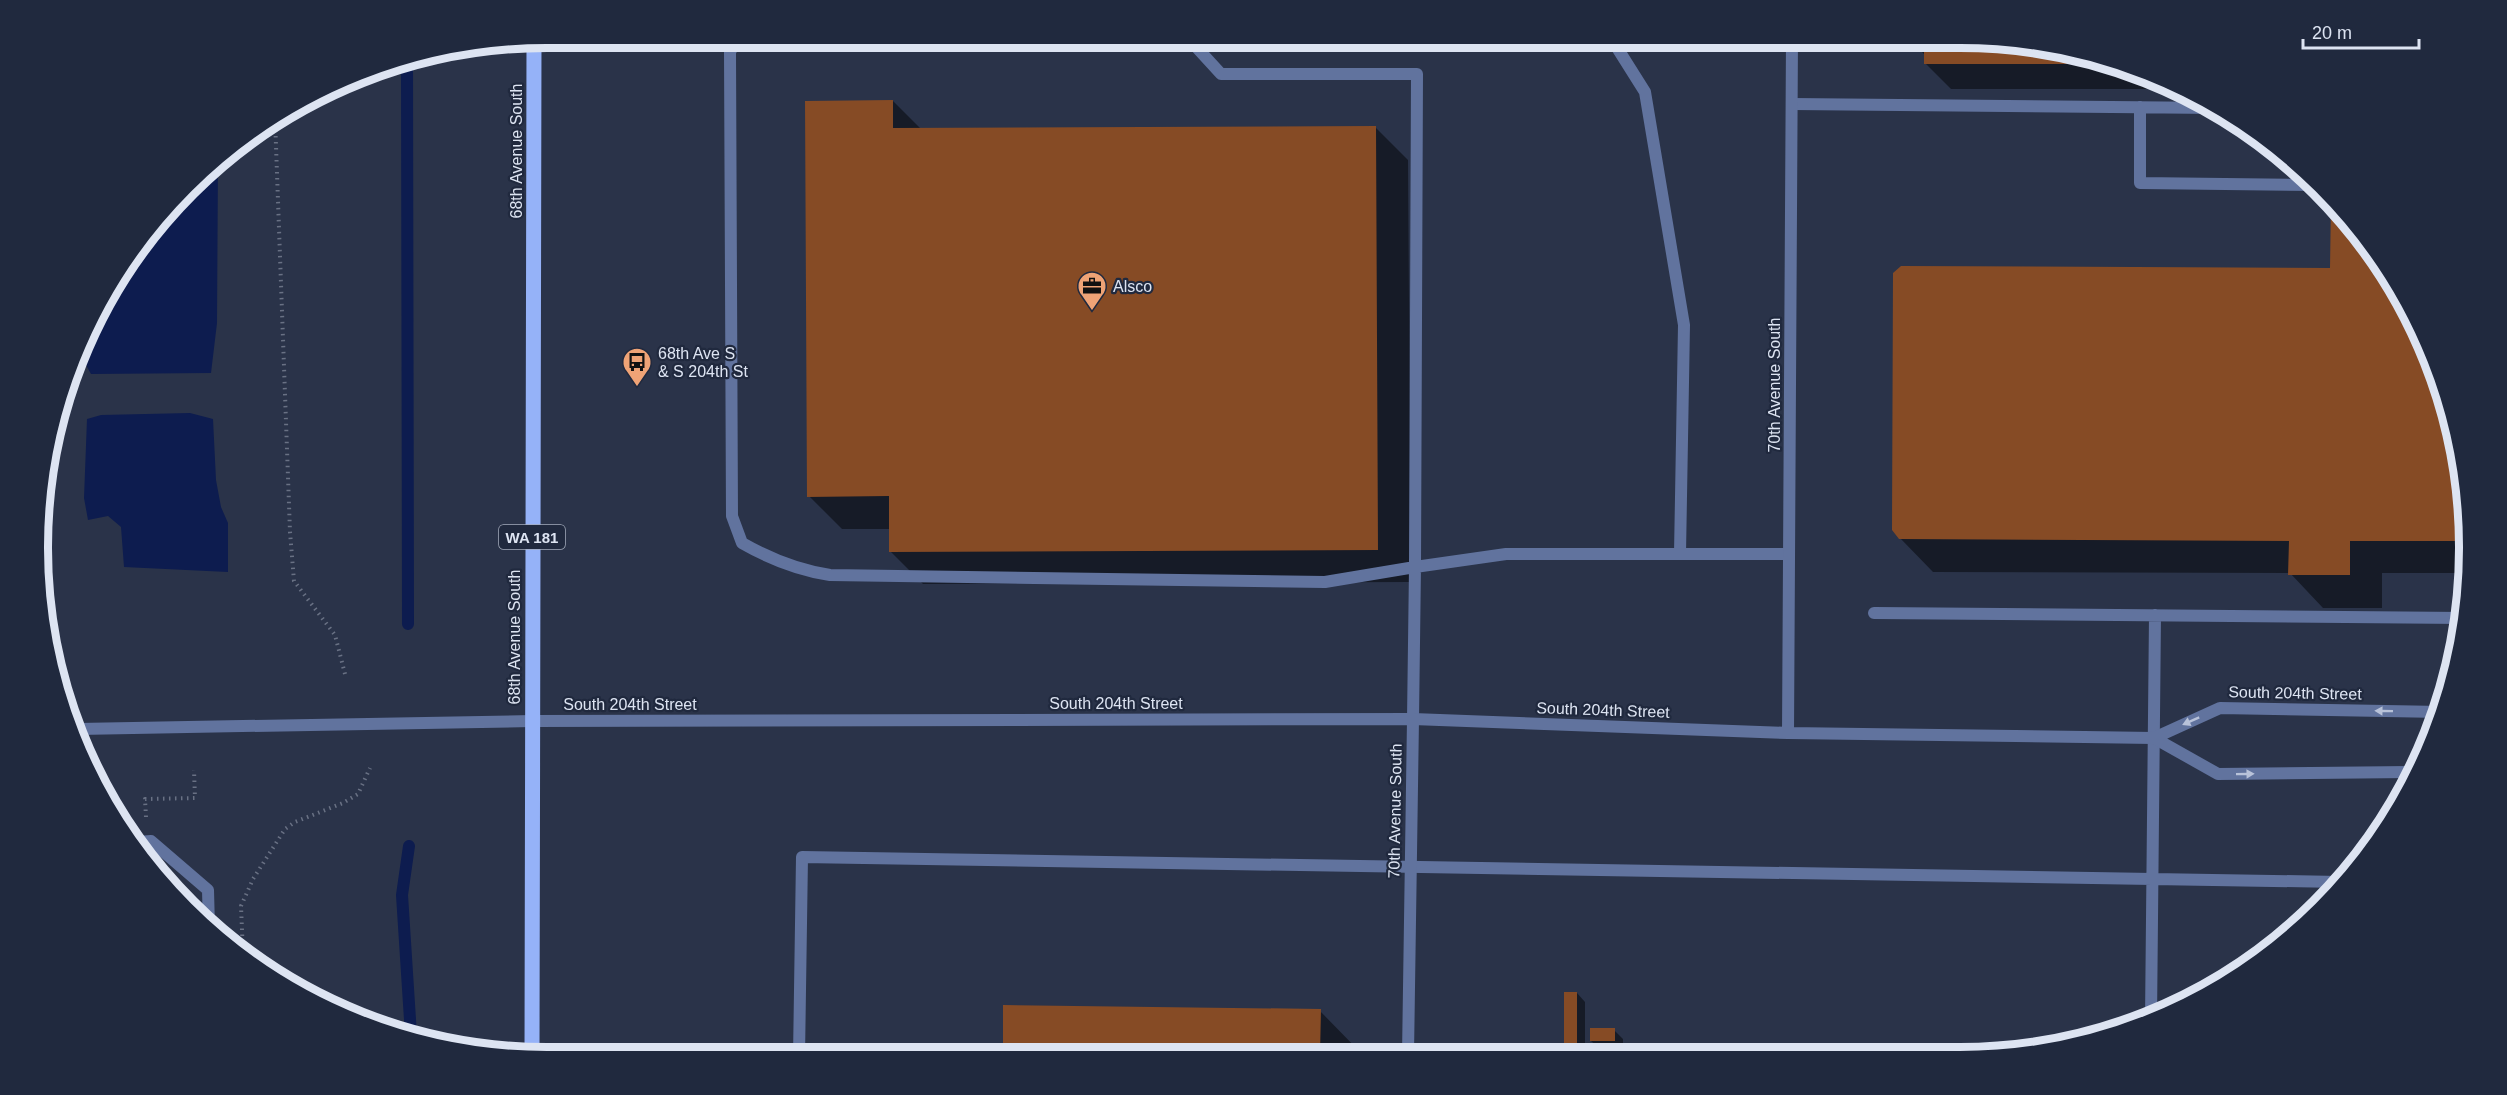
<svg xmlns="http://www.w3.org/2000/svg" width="2507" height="1095" viewBox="0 0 2507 1095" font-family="Helvetica,sans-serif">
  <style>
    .water { fill: #0d1c4f }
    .shadow { fill: #0007 }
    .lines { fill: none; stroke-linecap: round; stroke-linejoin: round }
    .stream { stroke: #0d1c4f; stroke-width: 12 }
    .building { fill: #864b25 }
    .path { stroke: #697184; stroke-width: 4; stroke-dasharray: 1.5 4.5; stroke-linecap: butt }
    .service { stroke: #61739e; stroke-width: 12 }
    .minor { stroke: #61739e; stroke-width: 12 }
    .primary { stroke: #95b2f8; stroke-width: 15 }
    .oneway { fill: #b8c2d9 }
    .labels { text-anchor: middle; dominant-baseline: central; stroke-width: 4.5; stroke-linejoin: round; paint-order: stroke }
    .shield { fill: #20293e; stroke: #a4acbc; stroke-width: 1.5 }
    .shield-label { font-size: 15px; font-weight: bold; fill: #dde4f2 }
    .street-label { font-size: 16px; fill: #dde4f2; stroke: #20293e }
    .poi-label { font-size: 16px; fill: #dde4f2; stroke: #20293e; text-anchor: start }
    .rim { fill: none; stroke: #dde4f2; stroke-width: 8 }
  </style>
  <rect width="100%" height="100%" fill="#2a3349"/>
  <!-- water -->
  <path class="water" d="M218,159L217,323L211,373L91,374L86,365L85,348L106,292L211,164Z
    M190,413L213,419L216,480L221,507L228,523V572L124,567L121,527L108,516L88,520L84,498L87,419L101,415Z"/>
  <!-- shadow -->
  <path class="shadow" d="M1913,38H1960L2124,65L2177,89H1951L1925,63V55L1913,43Z
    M893,101L921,129L1375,127L1408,160L1411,582L923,584L891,552L890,529H842L809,496Z
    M2332,203L2364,237L2417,322L2452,416L2468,514L2466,573H2382V608H2323L2290,573L1933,572L1900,538L2332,270Z
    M1577,993L1585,1002V1054H1574L1566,1045Z
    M1005,1006L1320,1011L1363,1055L1004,1056Z
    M1614,1030L1623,1039V1049H1600L1591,1041Z"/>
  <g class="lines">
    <!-- stream -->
    <path class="stream" d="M407,61L408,624
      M409,846L402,895L411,1035"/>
  </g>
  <!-- building -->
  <path class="building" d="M1911,38H1960L2111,64H1924V44L1911,43Z
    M893,100V128L1376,126L1378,550L889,552V496L807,497L805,101Z
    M2331,201L2364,237L2417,322L2452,416L2468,514V541H2350V575H2288L2289,541L1899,539L1892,530L1893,273L1901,266L2330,268Z
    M1564,992H1577V1046H1564Z
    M1003,1005L1321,1009L1320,1055L1003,1056Z
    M1590,1028H1615V1041H1590Z"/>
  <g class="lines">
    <!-- path -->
    <path class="path" d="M275,118L290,532L294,581L335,635L345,674
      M146,817L145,799L195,798L194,770
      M243,954L241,906L253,879L285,829L295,822L343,803L358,794L370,768"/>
    <!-- service -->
    <path class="service" d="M737,38L730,52L732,516L742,543C770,559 797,570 830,575L1325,582L1415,567L1413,719
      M1188,38L1221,74H1417L1415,567L1506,554H1789
      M1611,38L1645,92L1684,325L1680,554
      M1792,104L2217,108
      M2140,107V183L2315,185
      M1874,613L2464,618
      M138,842L151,841L208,890L209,928
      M2151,1020L2155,615
      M799,1057L802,857L2340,882"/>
    <!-- minor -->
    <path class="minor" d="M78,729L532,721L1413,719L1788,733L2154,738L2220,708L2442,712
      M1788,733L1792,38
      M2154,738L2218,774L2410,772
      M1408,1055L1413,719"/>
    <!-- primary -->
    <path class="primary" d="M532,1055L534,40"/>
  </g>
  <!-- one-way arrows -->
  <defs><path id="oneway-solid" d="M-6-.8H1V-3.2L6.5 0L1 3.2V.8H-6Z" transform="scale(1.5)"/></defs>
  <g class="oneway">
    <use href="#oneway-solid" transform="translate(2384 711) rotate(-179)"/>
    <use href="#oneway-solid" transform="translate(2191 721) rotate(156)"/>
    <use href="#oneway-solid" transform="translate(2245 774) rotate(-1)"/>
  </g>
  <!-- icons -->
  <defs>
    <g id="office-pin" transform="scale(1.5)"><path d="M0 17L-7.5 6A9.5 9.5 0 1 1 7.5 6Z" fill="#efa376" stroke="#20293e"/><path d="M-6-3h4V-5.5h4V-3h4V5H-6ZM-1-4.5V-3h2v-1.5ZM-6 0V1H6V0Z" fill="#111"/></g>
    <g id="bus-pin" transform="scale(1.5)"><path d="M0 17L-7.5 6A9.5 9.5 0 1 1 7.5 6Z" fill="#efa376" stroke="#20293e"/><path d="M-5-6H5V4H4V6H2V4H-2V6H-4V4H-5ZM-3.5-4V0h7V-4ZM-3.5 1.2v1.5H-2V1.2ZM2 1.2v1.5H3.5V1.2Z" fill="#111"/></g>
  </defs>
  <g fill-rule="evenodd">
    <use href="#office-pin" x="1092" y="286"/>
    <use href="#bus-pin" x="637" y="362"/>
  </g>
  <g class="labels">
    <!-- shield labels -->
    <rect class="shield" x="499" y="525" width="66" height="24" rx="4.5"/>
    <g class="shield-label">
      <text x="532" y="537">WA 181</text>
    </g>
    <!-- street labels -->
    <g class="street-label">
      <text transform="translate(516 151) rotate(-90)">68th Avenue South</text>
      <text transform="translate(1774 385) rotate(-90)">70th Avenue South</text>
      <text transform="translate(514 637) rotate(-90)">68th Avenue South</text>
      <text transform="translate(2295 693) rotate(1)">South 204th Street</text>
      <text x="1116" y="703">South 204th Street</text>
      <text x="630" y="704">South 204th Street</text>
      <text transform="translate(1603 710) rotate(2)">South 204th Street</text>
      <text transform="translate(1395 811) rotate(-89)">70th Avenue South</text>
    </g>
    <!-- poi labels -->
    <g class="poi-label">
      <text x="1113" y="286">Alsco</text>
      <text x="658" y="353">68th Ave S<tspan x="658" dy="18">&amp; S 204th St</tspan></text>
    </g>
  </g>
  <!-- crop -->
  <path d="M0 0H2507V1095H0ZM547 48H1960A499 499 0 0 1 2459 547V548A499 499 0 0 1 1960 1047H547A499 499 0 0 1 48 548V547A499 499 0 0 1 547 48Z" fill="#20293e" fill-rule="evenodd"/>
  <path class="rim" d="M547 48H1960A499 499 0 0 1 2459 547V548A499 499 0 0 1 1960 1047H547A499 499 0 0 1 48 548V547A499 499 0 0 1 547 48Z"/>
  <!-- scale -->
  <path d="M2303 39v9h116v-9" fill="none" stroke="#dde4f2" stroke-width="3"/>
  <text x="2312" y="39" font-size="18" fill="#dde4f2" stroke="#20293e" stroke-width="4.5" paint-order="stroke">20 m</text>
</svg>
